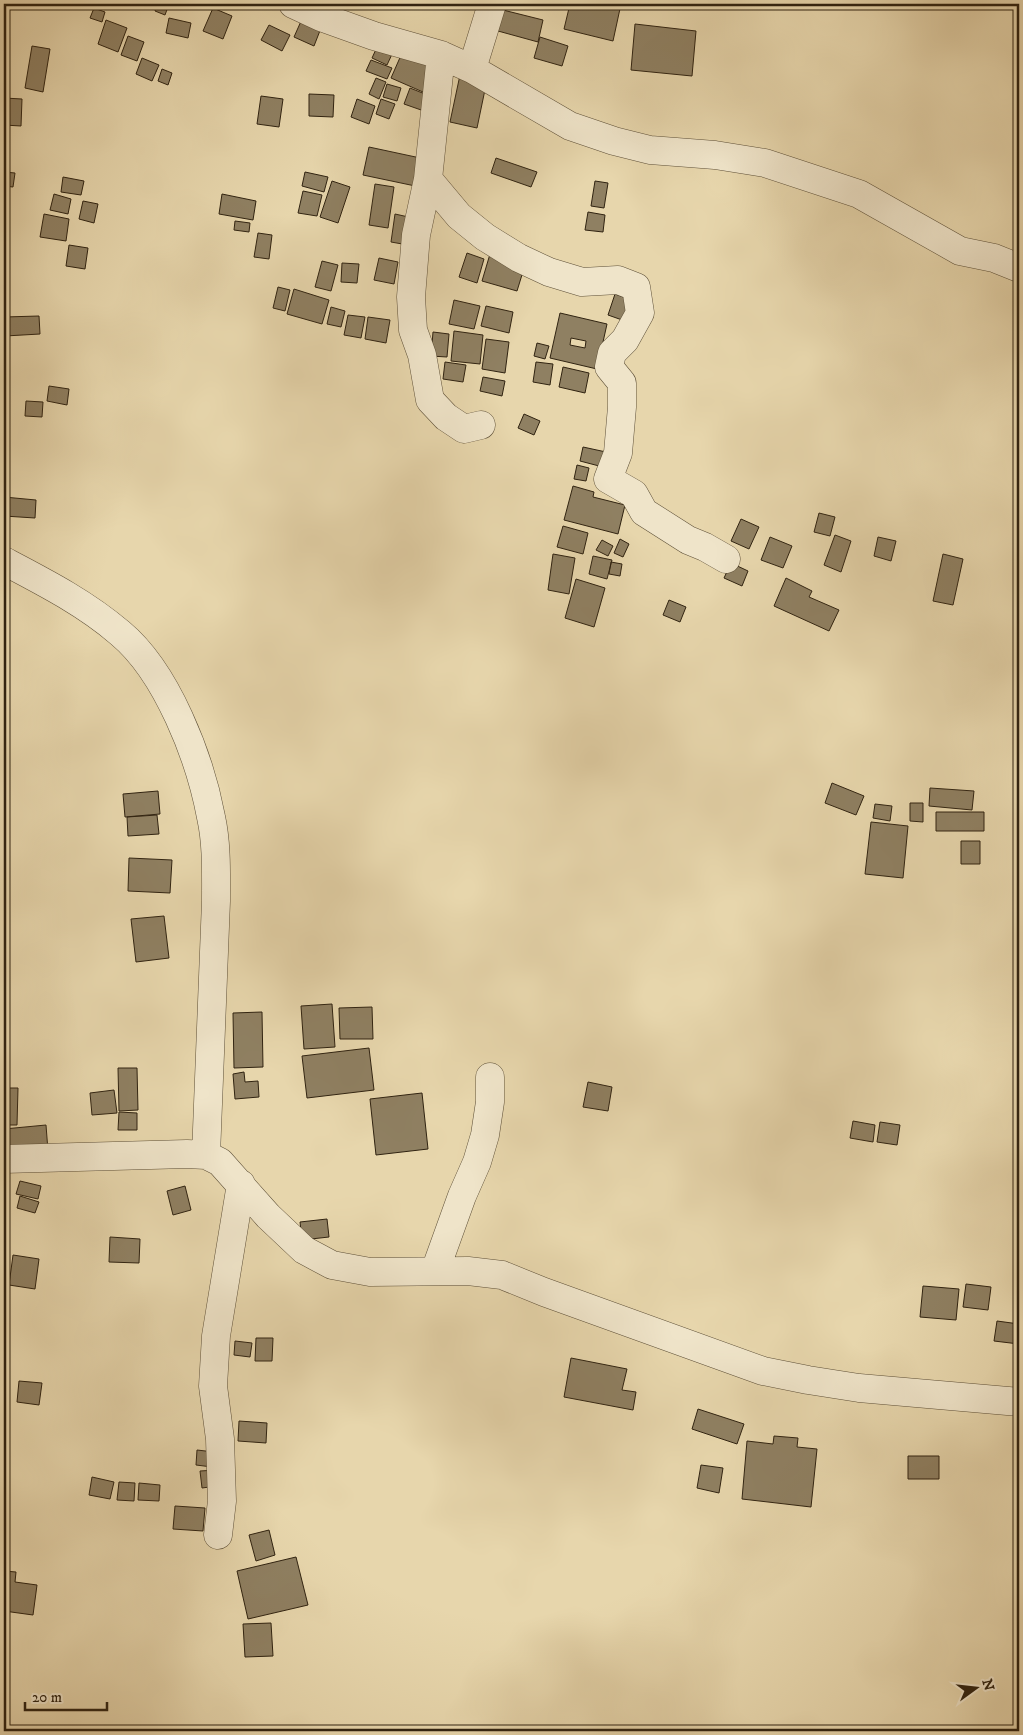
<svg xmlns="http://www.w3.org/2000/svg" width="1023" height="1735" viewBox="0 0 1023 1735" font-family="'IM FELL DW Pica',serif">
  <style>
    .building { fill: #8f8062; stroke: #302311; fill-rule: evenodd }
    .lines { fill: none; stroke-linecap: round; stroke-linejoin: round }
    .minor-casing { stroke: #5e5038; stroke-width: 29 }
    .minor { stroke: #efe4c9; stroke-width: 28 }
  </style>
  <rect width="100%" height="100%" fill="#e7d6ac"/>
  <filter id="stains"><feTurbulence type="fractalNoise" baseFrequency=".004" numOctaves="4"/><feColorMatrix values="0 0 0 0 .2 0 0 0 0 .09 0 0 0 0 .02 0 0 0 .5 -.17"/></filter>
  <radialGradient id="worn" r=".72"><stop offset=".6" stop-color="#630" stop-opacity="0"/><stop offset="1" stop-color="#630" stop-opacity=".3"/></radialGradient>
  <!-- building -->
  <path class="building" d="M157,4H169L165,15L155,11Z
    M570,4H621L613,41L564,29Z
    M94,8L105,12L102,22L90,18Z
    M213,8L232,16L223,39L203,31Z
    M503,10L543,20L538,42L498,31Z
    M169,18L191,23L188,38L166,33Z
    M302,19L321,28L314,46L294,37Z
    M106,20L127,28L118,52L98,44Z
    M635,24L696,31L692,76L631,70Z
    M269,25L290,35L282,51L261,40Z
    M128,36L144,42L137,61L121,55Z
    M540,37L568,46L562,66L534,58Z
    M378,45L393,52L387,65L372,58Z
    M32,46L50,49L43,92L25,88Z
    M402,53L434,67L423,92L391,78Z
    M142,58L159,65L152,81L136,74Z
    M371,60L392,68L387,79L366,71Z
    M162,69L172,73L168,85L158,81Z
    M460,75L487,80L477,128L450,122Z
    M376,78L386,82L379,99L369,94Z
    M387,84L401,88L397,101L383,97Z
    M410,88L430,96L424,111L404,104Z
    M309,94L334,95L333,117L309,116Z
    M261,96L283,99L279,127L257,124Z
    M4,98L22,99L21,126L4,125Z
    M357,99L375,106L369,124L351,117Z
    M381,99L395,104L389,119L376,114Z
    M369,147L425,159L420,187L363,175Z
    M496,158L537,172L531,187L491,173Z
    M4,172L15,173L13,187L4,186Z
    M305,172L328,177L324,192L302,186Z
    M63,177L84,181L81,195L61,192Z
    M332,181L350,187L338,223L320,217Z
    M595,181L608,183L604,208L591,206Z
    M375,184L394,187L388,228L369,225Z
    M303,191L322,195L317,216L298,213Z
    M54,194L71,199L68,214L50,210Z
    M222,194L256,201L253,220L219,214Z
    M83,201L98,204L94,223L79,219Z
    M588,212L605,215L603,232L585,230Z
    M44,214L69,219L66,241L40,237Z
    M395,214L413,218L408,245L391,242Z
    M235,221L250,223L249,232L234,230Z
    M258,233L272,235L269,259L254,257Z
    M69,245L88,248L85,269L66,266Z
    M467,253L484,259L477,283L459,277Z
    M490,254L525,265L517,291L482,281Z
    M379,258L398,262L394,284L374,280Z
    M322,261L338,265L331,291L315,287Z
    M342,263L359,264L357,283L341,282Z
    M278,287L290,290L285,311L273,308Z
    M294,289L329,300L322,324L287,314Z
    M615,294L632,300L625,321L608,315Z
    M454,300L480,306L474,329L449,324Z
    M486,306L513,312L509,333L481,326Z
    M331,307L345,311L341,327L327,324Z
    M560,313L607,324L597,369L550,358ZM571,338L586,341L585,348L570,345Z
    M348,315L365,317L361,338L344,335Z
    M39,316L40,334L5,336L4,317Z
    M368,317L390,320L386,343L365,339Z
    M454,331L483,335L480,364L451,361Z
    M433,332L449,334L447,357L431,356Z
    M486,339L509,342L505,373L482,369Z
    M537,343L549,346L545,359L534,356Z
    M445,362L466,365L463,382L443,379Z
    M536,362L553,364L550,385L533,382Z
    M563,367L589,373L585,393L559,387Z
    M483,377L505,381L502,396L480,391Z
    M49,386L69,389L67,405L47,401Z
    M26,401L43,402L42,417L25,416Z
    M524,414L540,421L534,435L518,428Z
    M583,447L606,452L603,467L580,461Z
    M577,465L589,468L586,481L574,479Z
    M573,486L594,492L593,497L625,505L618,534L564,520Z
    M4,497L36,500L35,518L4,516Z
    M819,513L835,517L830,536L814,532Z
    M741,519L759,527L749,549L731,541Z
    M563,526L588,533L583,554L557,547Z
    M835,535L851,541L841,572L824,565Z
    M770,537L792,546L783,568L761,560Z
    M878,537L896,541L891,561L874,556Z
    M620,539L629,544L623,557L614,553Z
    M602,540L613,546L608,556L596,550Z
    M553,554L575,558L569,594L548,590Z
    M943,554L963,559L953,605L933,601Z
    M593,556L612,560L607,579L589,574Z
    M611,562L622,564L620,576L609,574Z
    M731,563L748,571L742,586L724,578Z
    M786,578L812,591L809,597L839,610L829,631L774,606Z
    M576,579L605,588L594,627L565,618Z
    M669,600L686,607L680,622L663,615Z
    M832,783L864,796L856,815L825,803Z
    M930,788L974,791L972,810L929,806Z
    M158,791L160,814L125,817L123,794Z
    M910,803H923V822L910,821Z
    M875,804L892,806L890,821L873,818Z
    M936,812H984V831H936Z
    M157,815L159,834L128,836L127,817Z
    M871,822L908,826L903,878L865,874Z
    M961,841H980V864H961Z
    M129,858L172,860L170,893L128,891Z
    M164,916L169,958L136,962L131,919Z
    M4,994L6,1018L4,1019Z
    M332,1004L335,1047L304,1049L301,1006Z
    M372,1007L373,1039H340L339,1008Z
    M262,1012L263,1067L234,1068L233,1013Z
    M369,1048L374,1090L307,1098L302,1056Z
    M118,1068H137L138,1110L119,1111Z
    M244,1072L245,1082L258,1081L259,1097L235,1099L233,1074Z
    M588,1082L612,1087L608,1111L583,1107Z
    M4,1088H18L17,1125H4Z
    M114,1090L117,1113L92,1115L90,1093Z
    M422,1093L428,1149L376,1155L370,1099Z
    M119,1112L137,1113V1130H118Z
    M853,1121L875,1125L873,1142L850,1138Z
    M880,1122L900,1125L897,1145L877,1142Z
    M46,1125L48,1151L4,1155V1129Z
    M20,1181L41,1186L38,1199L16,1194Z
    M185,1186L191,1210L173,1215L167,1191Z
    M20,1196L39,1202L35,1213L17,1208Z
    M327,1219L329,1237L302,1240L300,1222Z
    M110,1237L140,1239L139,1263L109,1262Z
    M13,1255L39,1259L35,1289L9,1285Z
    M966,1284L991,1287L988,1310L963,1307Z
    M923,1286L959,1289L956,1320L920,1317Z
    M997,1321L1019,1324V1344L994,1341Z
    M256,1338H273L272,1361H255Z
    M235,1341L252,1343L250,1357L234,1355Z
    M571,1358L627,1369L622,1390L636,1392L633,1410L564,1397Z
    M19,1381L42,1383L39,1405L17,1402Z
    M698,1409L744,1424L737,1444L692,1429Z
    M239,1421L267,1423L266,1443L238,1441Z
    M774,1436L798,1438L797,1447L817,1449L811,1507L742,1499L747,1441L773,1444Z
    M197,1450L214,1452L212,1467L196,1465Z
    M908,1456H939V1479H908Z
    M701,1465L723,1468L719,1493L697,1488Z
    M216,1470L217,1486L202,1488L200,1471Z
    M92,1477L114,1482L110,1499L89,1495Z
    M119,1482L135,1483L134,1501L117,1500Z
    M139,1483L160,1485L159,1501L138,1500Z
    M175,1506L205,1508L203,1531L173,1529Z
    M269,1530L275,1555L256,1561L249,1535Z
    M296,1557L308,1605L248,1619L237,1571Z
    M4,1571L16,1572L15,1582L37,1585L33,1615L4,1611Z
    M271,1623L273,1656L245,1657L243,1624Z"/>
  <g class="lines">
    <!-- minor casing -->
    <g class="minor-casing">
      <path id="minor" d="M293,4L321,17L374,36L441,55L472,69L570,126L614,141L650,150L715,155L765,163L859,194L960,251L994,258L1019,268
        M441,55L428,179L416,235L411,297L413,330L422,355L430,400L446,417L464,429L481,425
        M472,69L492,4
        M428,179L459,216L485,237L519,258L549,272L582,282L618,280L636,287L640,313L625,340L612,353L609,367L622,383V407L618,453L608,479L634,494L644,512L688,540L705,547L726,559
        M4,561C44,582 85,603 120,633C167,672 200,758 211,817C217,844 216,873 216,901L206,1155
        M4,1159L187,1154L206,1155L220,1162L268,1216L304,1250L332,1265L370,1272L468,1271L502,1275L544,1292L763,1371L808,1380L859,1388L1019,1402
        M435,1271L462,1196L477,1162L485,1135L490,1102V1077
        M218,1535L222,1501L220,1439L213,1386L216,1336L241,1184"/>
    </g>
    <!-- minor -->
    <use href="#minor" class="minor"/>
  </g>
  <!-- margin -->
  <rect width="1023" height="1735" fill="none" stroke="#e7d6ac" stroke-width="20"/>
  <rect x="5" y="5" width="1013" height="1725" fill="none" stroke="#302311" stroke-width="2.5"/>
  <rect x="10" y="10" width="1003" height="1715" fill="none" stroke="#302311"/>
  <!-- north arrow -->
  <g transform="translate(976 1688) rotate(75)" stroke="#efe4c9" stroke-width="4" paint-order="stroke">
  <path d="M0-4L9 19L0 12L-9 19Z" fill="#302311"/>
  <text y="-8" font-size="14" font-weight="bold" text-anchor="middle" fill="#302311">N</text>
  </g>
  <!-- scale -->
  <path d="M25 1702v8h82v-8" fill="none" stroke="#302311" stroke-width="2.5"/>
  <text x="32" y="1702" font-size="15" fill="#302311" stroke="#efe4c9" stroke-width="4" paint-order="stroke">20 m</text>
  <rect width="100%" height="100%" filter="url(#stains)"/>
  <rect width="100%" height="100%" fill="url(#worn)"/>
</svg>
